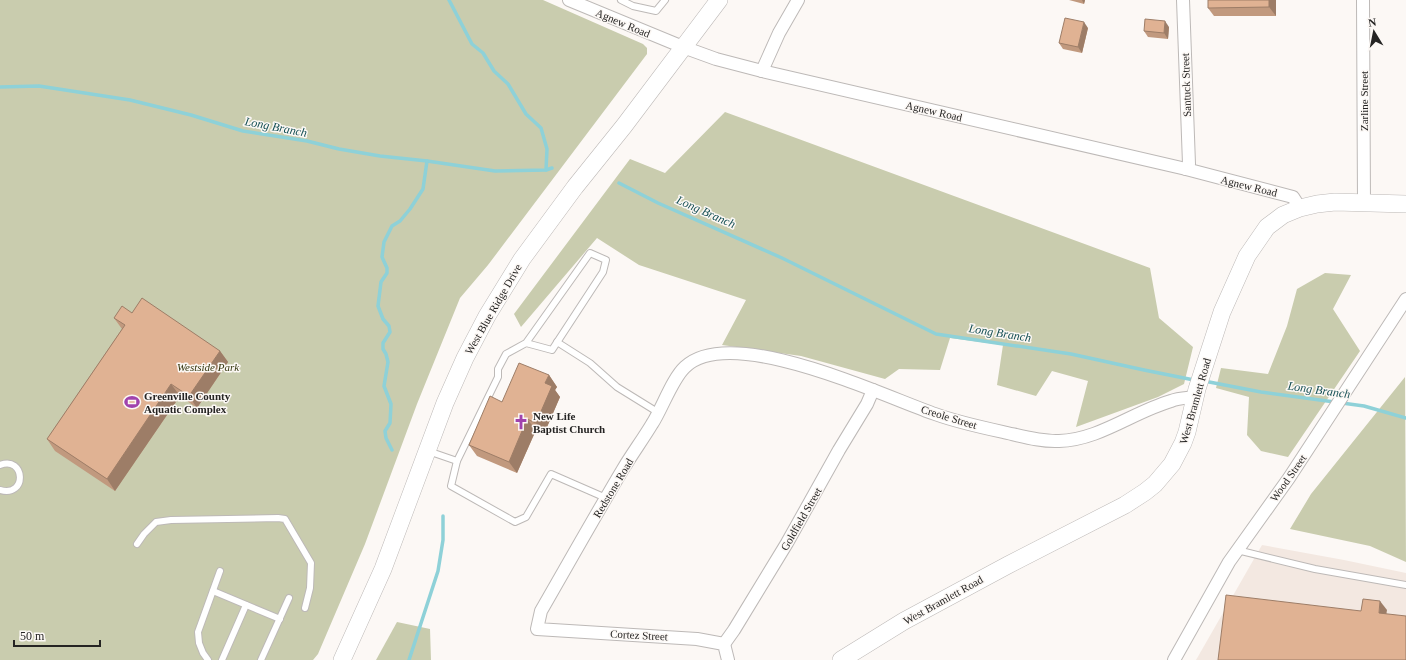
<svg xmlns="http://www.w3.org/2000/svg" width="1406" height="660" font-family="'Times New Roman',serif">
  <style>
    .built { fill: #f3e8e1 }
    .green { fill: #c9ccae }
    .lines { fill: none; stroke-linecap: round; stroke-linejoin: round }
    .stream { stroke: #8ed1d8; stroke-width: 3.5 }
    .lane-casing { stroke: #bdb9b7; stroke-width: 8 }
    .street-casing { stroke: #bdb9b7; stroke-width: 14 }
    .secondary-casing { stroke: #bdb9b7; stroke-width: 18 }
    .lane { stroke: #fff; stroke-width: 6 }
    .street { stroke: #fff; stroke-width: 12 }
    .secondary { stroke: #fff; stroke-width: 17 }
    .wall { fill: #c1997e }
    .shaded-wall { fill: #9d7d67 }
    .building { fill: #e0b293; stroke: #9d7d67 }
    .labels { text-anchor: middle; stroke-width: 3; stroke-linejoin: round; paint-order: stroke }
    .street-label { font-size: 11px; fill: #252423; stroke: #fcf8f5 }
    .park-label { font-size: 11px; font-style: italic; fill: #34370f; stroke: #fcf8f5 }
    .poi-label { font-size: 11px; font-weight: bold; fill: #252423; stroke: #fcf8f5; text-anchor: start }
    .water-label { font-size: 12px; font-style: italic; fill: #134e53; stroke: #fcf8f5 }
  </style>
  <rect width="100%" height="100%" fill="#fcf8f5"/>
  <polygon class="built" points="1262,545 1344,560 1406,573 1406,660 1196,660"/>
  <g class="green">
    <polygon points="0,0 543,0 643,44 647,48 647,54 488,265 460,298 417,404 365,544 318,654 313,660 0,660"/>
    <polygon points="725,112 1150,268 1159,318 1193,347 1184,384 1158,397 1076,427 1088,381 1052,371 1036,396 997,385 1003,345 950,338 940,370 899,369 885,379 801,356 722,345 746,300 639,265 597,238 521,327 514,314 630,159 665,173"/>
    <polygon points="1325,273 1351,275 1333,309 1360,351 1288,457 1261,451 1247,435 1249,397 1216,388 1221,368 1268,374 1287,326 1297,289"/>
    <polygon points="1405,377 1406,562 1370,546 1290,529 1311,494"/>
    <polygon points="397,622 430,629 431,660 376,660"/>
  </g>
  <g class="lines">
    <g class="stream">
      <polyline points="449,0 472,44 483,53 494,71 508,84 526,114 541,128 547,149 546,170"/>
      <polyline points="0,87 39,86 130,100 191,115 243,131 307,141 339,149 380,156 427,161 495,171 546,170 552,168"/>
      <polyline points="619,183 658,203 782,258 936,334 1071,354 1144,370 1194,380"/>
      <polyline points="1204,381 1261,392 1364,406 1406,418"/>
      <polyline points="392,450 386,438 385,431 390,423 391,404 384,386 388,362 386,354 383,349 383,343 390,332 389,326 383,319 378,306 381,282 387,273 387,268 382,257 384,242 392,226 400,221 410,209 423,189 427,161"/>
      <polyline points="409,660 438,571 443,540 443,516"/>
    </g>
    <g class="lane-casing">
      <g id="lane">
        <polyline points="621,0 633,6 656,11 665,0"/>
        <polyline points="557,342 590,363 617,387 659,413"/>
        <polyline points="526,343 552,350 603,272 606,260 590,253 526,343 506,354 498,369 498,377 457,461 451,486 515,522 526,517 551,474 606,498"/>
        <polyline points="428,451 457,461"/>
        <path d="M0 465C25 455 28 498 0 490"/>
        <polyline points="137,544 144,534 156,522 171,520 278,518 285,519 311,563 310,588 305,608"/>
        <polyline points="1237,550 1315,569 1406,585"/>
        <polyline points="213,591 280,619"/>
        <polyline points="208,660 203,653 199,643 198,632 220,571"/>
        <polyline points="222,660 246,605"/>
        <polyline points="261,660 289,598"/>
      </g>
    </g>
    <g class="street-casing">
      <g id="street">
        <polyline points="569,0 683,47 716,59 762,71 1186,169 1293,197 1300,208"/>
        <polyline points="1183,0 1189,164 1186,169"/>
        <polyline points="1363,0 1364,203"/>
        <polyline points="762,71 779,33 798,0"/>
        <polyline points="724,644 734,630 787,543 839,450 867,404 873,390"/>
        <path d="M728 660 724 644 697 639 537 629 541 611C568 564 595 516 623 469 632 454 643 439 652 424 662 409 672 379 685 367 731 323 883 396 935 414 957 422 980 427 1003 432 1021 436 1041 442 1059 441 1099 440 1133 412 1171 401 1178 398 1187 398 1195 397"/>
        <polyline points="1174,660 1229,562 1289,478 1406,299"/>
      </g>
    </g>
    <g class="secondary-casing">
      <g id="secondary">
        <polyline points="342,660 383,569 445,403 465,358 487,316 522,259 575,187 624,126 719,0"/>
        <polyline points="841,660 904,621 1008,565 1125,505 1145,492 1155,484 1172,464 1183,443 1187,432 1197,389 1222,312 1247,256 1267,227 1283,215 1300,208 1317,204 1335,202 1406,204"/>
      </g>
    </g>
    <use href="#lane" class="lane"/>
    <use href="#street" class="street"/>
    <use href="#secondary" class="secondary"/>
  </g>
  <g class="wall">
    <polygon points="1069,0 1085,0 1084,4"/>
    <polygon points="1276,0 1276,16 1214,16 1208,8"/>
    <polygon points="1169,27 1168,39 1148,37 1144,31"/>
    <polygon points="1088,28 1082,53 1063,49 1059,43"/>
    <polygon points="132,313 220,351 228,362 197,408 180,396 115,491 55,451 47,439 122,329 114,318"/>
    <polygon points="549,375 557,387 555,390 560,397 544,434 536,430 517,473 477,456 469,445"/>
  </g>
  <g class="shaded-wall">
    <polygon points="1082,0 1085,0 1084,4"/>
    <polygon points="1269,0 1276,0 1276,16 1269,7"/>
    <polygon points="1165,21 1169,27 1168,39 1164,33"/>
    <polygon points="1084,22 1088,28 1082,53 1078,47"/>
    <polygon points="220,351 228,362 197,408 189,396"/>
    <polygon points="549,375 557,387 555,390 560,397 544,434 536,423 545,383"/>
    <polygon points="171,384 180,396 115,491 107,479"/>
    <polygon points="527,419 536,430 517,473 509,462"/>
    <polygon points="1380,601 1387,610 1385,622 1379,613"/>
  </g>
  <g class="building">
    <polygon points="1208,0 1269,0 1269,7 1208,8"/>
    <polygon points="1065,18 1084,22 1078,47 1059,43"/>
    <polygon points="1145,19 1165,21 1164,33 1144,31"/>
    <polygon points="142,298 220,351 189,396 171,384 107,479 47,439 125,325 114,318 122,306 132,313"/>
    <polygon points="519,363 549,375 545,383 552,386 536,423 527,419 509,462 469,445 490,396 502,402"/>
    <polygon points="1226,595 1361,611 1363,599 1380,601 1379,613 1406,616 1406,660 1218,660"/>
  </g>
  <defs>
    <g id="stadium-bare" transform="scale(1.2)"><path d="M0-5a6.5 5 0 1 0 0 10a6.5 5 0 1 0 0-10ZM-3.5-1.8h7v3.6h-7Z" fill="#a043ad" stroke="#fcf8f5" stroke-width="2.5" paint-order="stroke"/></g>
    <g id="church-bare" transform="scale(1.2)"><path d="M-1.2-6h2.4v3.5h3.3v2.4h-3.3V6h-2.4V-.1h-3.3v-2.4h3.3Z" fill="#a043ad" stroke="#fcf8f5" stroke-width="2.5" paint-order="stroke"/></g>
  </defs>
  <g fill-rule="evenodd">
    <use href="#stadium-bare" x="132" y="402"/>
    <use href="#church-bare" x="521" y="422"/>
  </g>
  <g class="labels">
    <g class="street-label">
      <text transform="translate(623 23) rotate(23)" y="4">Agnew Road</text>
      <text transform="translate(1186 85) rotate(-92)" y="4">Santuck Street</text>
      <text transform="translate(1364 101) rotate(-90)" y="4">Zarline Street</text>
      <text transform="translate(934 111) rotate(13)" y="4">Agnew Road</text>
      <text transform="translate(1249 186) rotate(14)" y="4">Agnew Road</text>
      <text transform="translate(493 309) rotate(-60)" y="4">West Blue Ridge Drive</text>
      <text transform="translate(1195 401) rotate(-74)" y="4">West Bramlett Road</text>
      <text transform="translate(949 417) rotate(17)" y="4">Creole Street</text>
      <text transform="translate(1288 478) rotate(-55)" y="4">Wood Street</text>
      <text transform="translate(613 488) rotate(-59)" y="4">Redstone Road</text>
      <text transform="translate(801 519) rotate(-60)" y="4">Goldfield Street</text>
      <text transform="translate(943 600) rotate(-29)" y="4">West Bramlett Road</text>
      <text transform="translate(639 635) rotate(3)" y="4">Cortez Street</text>
    </g>
    <g class="park-label">
      <text x="208" y="371">Westside Park</text>
    </g>
    <g class="poi-label">
      <text x="144" y="400">Greenville County<tspan x="144" dy="13">Aquatic Complex</tspan></text>
      <text x="533" y="420">New Life<tspan x="533" dy="13">Baptist Church</tspan></text>
    </g>
    <g class="water-label">
      <text transform="translate(276 127) rotate(11)" y="4">Long Branch</text>
      <text transform="translate(706 212) rotate(24)" y="4">Long Branch</text>
      <text transform="translate(1000 333) rotate(9)" y="4">Long Branch</text>
      <text transform="translate(1319 390) rotate(8)" y="4">Long Branch</text>
    </g>
  </g>
  <g transform="translate(1374 32) rotate(350)" stroke="#fcf8f5" stroke-width="3" paint-order="stroke">
  <path d="M0-3L7 15L0 10L-7 15Z" fill="#252423"/>
  <text y="-6" font-size="11" font-weight="bold" text-anchor="middle" fill="#252423">N</text>
  </g>
  <path d="M14 640v6h86v-6" fill="none" stroke="#252423" stroke-width="2"/>
  <text x="20" y="640" font-size="12" fill="#252423" stroke="#fcf8f5" stroke-width="3" paint-order="stroke">50 m</text>
</svg>
